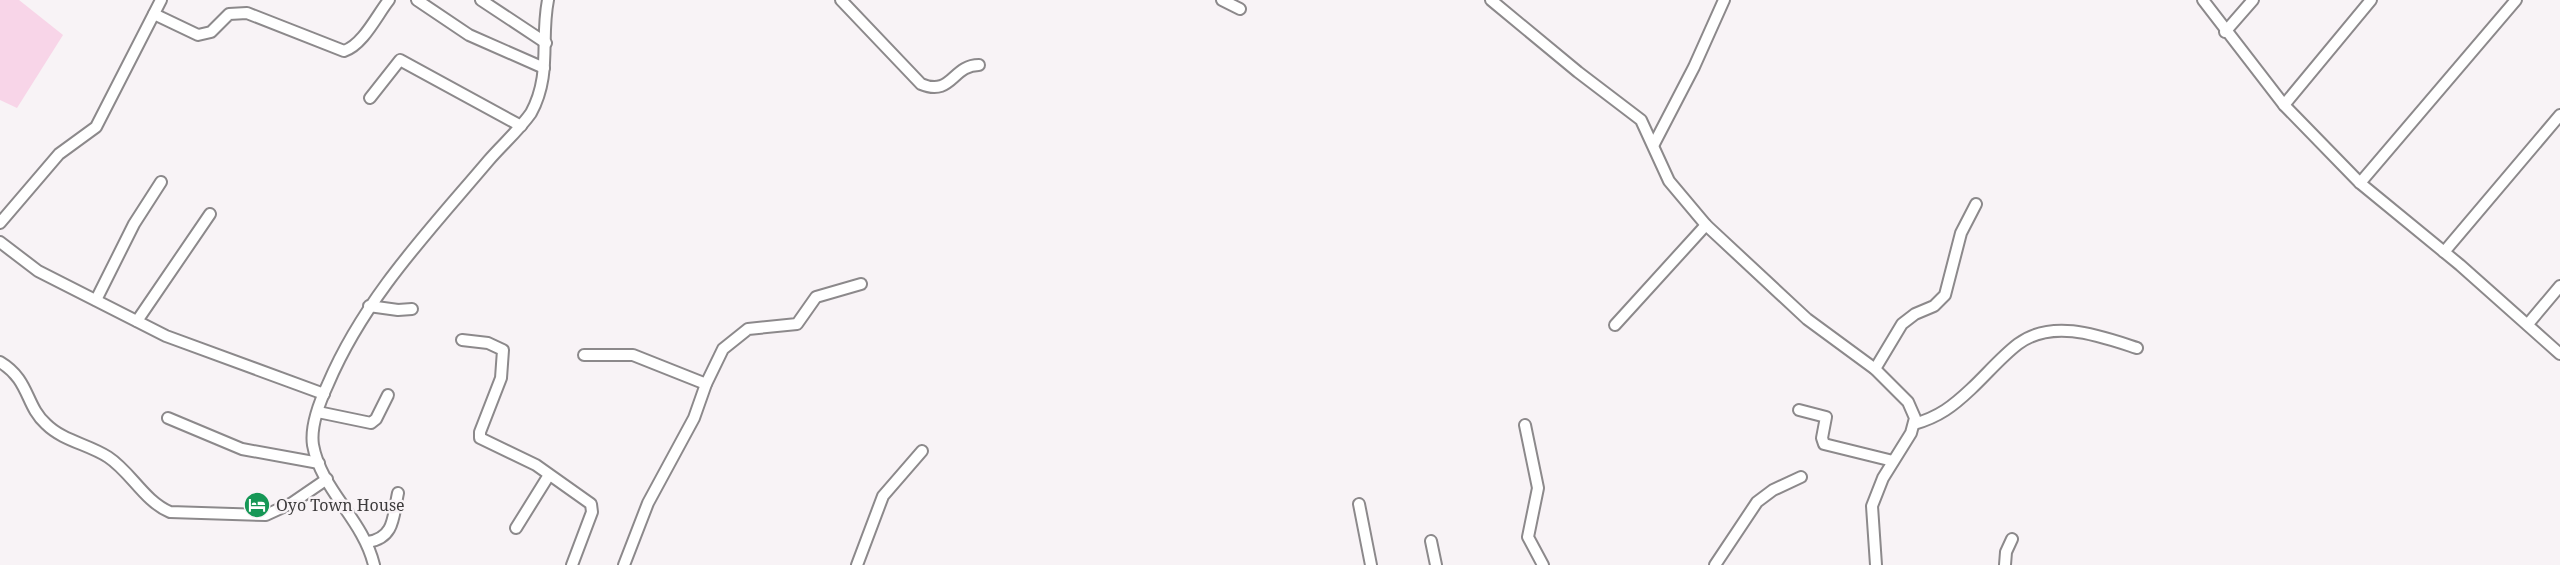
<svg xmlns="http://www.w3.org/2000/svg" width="2560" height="565" font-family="'Noto Serif',serif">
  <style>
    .green { fill: #f8d5e8 }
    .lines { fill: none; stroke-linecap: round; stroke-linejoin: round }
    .minor-casing { stroke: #8c898b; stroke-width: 14 }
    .minor { stroke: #fff; stroke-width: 10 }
    .labels { text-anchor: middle; stroke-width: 5; stroke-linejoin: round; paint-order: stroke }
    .poi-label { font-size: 16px; fill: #3d3b3c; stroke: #f8f3f6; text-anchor: start }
  </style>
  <rect width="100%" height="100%" fill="#f8f3f6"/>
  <polygon class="green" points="0,0 19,0 63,35 17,108 0,100"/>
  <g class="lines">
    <g class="minor-casing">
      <g id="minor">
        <polyline points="417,0 469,35 544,68"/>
        <polyline points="481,0 546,43"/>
        <path d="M841 0 921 84C952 97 952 65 979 65"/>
        <polyline points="1222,0 1240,9"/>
        <polyline points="1491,0 1578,72 1641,120 1669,181 1706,225 1807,319 1875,369 1908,402 1915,418 1911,433 1883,478 1872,506 1876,565"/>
        <polyline points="2203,0 2284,105 2360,183 2460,265 2560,354"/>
        <path d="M154 14 198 35 211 32 229 14 247 13 344 51C363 45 377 15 389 0"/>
        <polyline points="2225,32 2253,0"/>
        <polyline points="370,98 400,60 521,126"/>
        <polyline points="2284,105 2371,0"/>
        <polyline points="1654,144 1694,67 1724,0"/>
        <polyline points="2360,183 2516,0"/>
        <polyline points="0,223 59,154 96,127 161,0"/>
        <polyline points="0,242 38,271 166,336 324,394"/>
        <polyline points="2444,252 2560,115"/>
        <polyline points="96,300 134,224 161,182"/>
        <polyline points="369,306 398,310 412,309"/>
        <polyline points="137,321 210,214"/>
        <polyline points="2528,324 2560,286"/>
        <polyline points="1615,325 1706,225"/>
        <polyline points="462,340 488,343 503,350 501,378 480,432 480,438 536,465 591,504 592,512 572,565"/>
        <polyline points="584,355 633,355 706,384"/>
        <path d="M0 362C30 380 25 405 46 424 63 441 88 444 108 457 131 472 144 501 170 512L266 515 292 503 327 479"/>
        <polyline points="1875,369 1902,324 1915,314 1934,306 1945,295 1961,233 1976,204"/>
        <polyline points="1799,410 1826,417 1822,438 1824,444 1893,461"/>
        <polyline points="318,412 371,423 376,419 388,395"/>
        <polyline points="168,418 242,449 319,463"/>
        <path d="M1914 424C1939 417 1953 406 1971 389 1987 374 2001 357 2018 344 2053 318 2100 336 2137 348"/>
        <polyline points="1525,425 1538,488 1528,537 1543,565"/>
        <polyline points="1359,504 1371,565"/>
        <polyline points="516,528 549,475"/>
        <polyline points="1431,541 1436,565"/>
        <path d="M368 542C395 538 393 516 398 493"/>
        <path d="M374 565C363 519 321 490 313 445 310 425 320 401 328 384 365 297 429 231 489 160 503 144 519 130 531 113 552 74 540 40 548 0"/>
        <polyline points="624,565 648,503 694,418 706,384 723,349 748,329 797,324 816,297 861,284"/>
        <polyline points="857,565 883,496 922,451"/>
        <polyline points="1715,565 1757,502 1773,490 1801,477"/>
        <polyline points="2005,565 2006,552 2012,539"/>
      </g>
    </g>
    <use href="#minor" class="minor"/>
  </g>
  <defs>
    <g id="hotel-disc" transform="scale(1.35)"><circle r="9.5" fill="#169756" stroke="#f8f3f6"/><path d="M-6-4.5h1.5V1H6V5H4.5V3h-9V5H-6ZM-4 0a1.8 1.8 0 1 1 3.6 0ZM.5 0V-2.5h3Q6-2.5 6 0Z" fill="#fff"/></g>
  </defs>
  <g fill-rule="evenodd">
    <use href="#hotel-disc" x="257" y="505"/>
  </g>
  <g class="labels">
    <g class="poi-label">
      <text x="276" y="511">Oyo Town House</text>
    </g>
  </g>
</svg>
